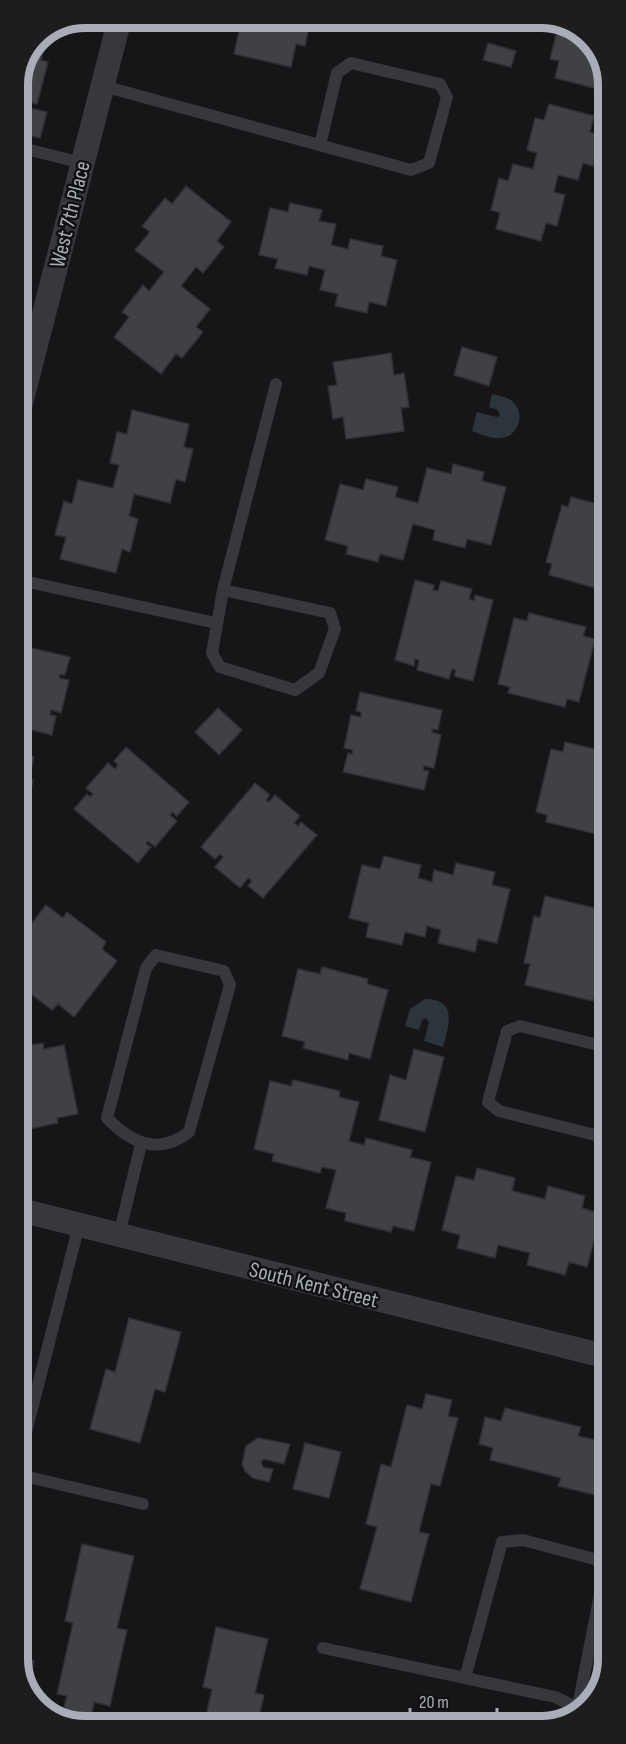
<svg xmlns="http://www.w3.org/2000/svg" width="626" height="1744" font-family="'Sofia Sans Condensed',sans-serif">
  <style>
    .water { fill: #2c353c }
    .building { fill: #404145; stroke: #303034; stroke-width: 1.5 }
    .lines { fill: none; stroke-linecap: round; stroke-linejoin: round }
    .service { stroke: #37383d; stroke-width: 12 }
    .minor { stroke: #37383d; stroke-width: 24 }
    .labels { text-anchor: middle; stroke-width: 5; stroke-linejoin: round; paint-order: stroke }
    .street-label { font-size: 22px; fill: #a8adb8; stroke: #111113 }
    .rim { fill: none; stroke: #a8adb8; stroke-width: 8 }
  </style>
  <rect width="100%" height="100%" fill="#161618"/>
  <g class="water">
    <path d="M492 394C500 396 509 397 514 403 526 415 517 438 500 438 491 439 480 434 472 431L477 412 497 417 500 415 498 410 489 407Z"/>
    <path d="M425 999C458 999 449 1025 443 1047L424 1041 429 1022 426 1018 422 1020 419 1030 405 1026 410 1009Z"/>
  </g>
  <g class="building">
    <polygon points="233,18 311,18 305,46 296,44 291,67 234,54 239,31 230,29"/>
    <polygon points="558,27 582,32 606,68 602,90 555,78 559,61 550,59"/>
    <polygon points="48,34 41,60 48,62 37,104 18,99 18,81 38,38"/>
    <polygon points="488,43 516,51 511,67 483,60"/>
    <polygon points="549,104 594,116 590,132 601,135 593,166 583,163 578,180 558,175 554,192 565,195 557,226 546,223 541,241 496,229 500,213 491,210 499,178 508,181 513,164 533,169 537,153 527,150 535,118 544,120"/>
    <polygon points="18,105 47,112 40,138 18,133"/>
    <polygon points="18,175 30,178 23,203 18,202"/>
    <polygon points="186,186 231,222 217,241 224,247 203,273 196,267 181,286 210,309 196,327 203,332 182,358 176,354 161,374 114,337 129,317 122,312 143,285 149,291 164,272 135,250 150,232 142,226 165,198 172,204"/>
    <polygon points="290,203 322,210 319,221 336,224 331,245 348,249 350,239 383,246 381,256 397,260 386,306 369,302 367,313 335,306 338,294 320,290 325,270 309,266 307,275 275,268 278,259 259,255 270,208 288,212"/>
    <polygon points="462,347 497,357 489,386 454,375"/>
    <polygon points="391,353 394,375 404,373 409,407 401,408 404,431 346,439 343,417 333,419 328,386 337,385 333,362"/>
    <polygon points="132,410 189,424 184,447 193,449 185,482 176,479 170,503 134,494 129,516 138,519 130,552 122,549 116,573 60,559 66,537 55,535 64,501 72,504 78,480 113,488 119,465 110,463 117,432 127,434"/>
    <polygon points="453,464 484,472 482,481 506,487 491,545 467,539 465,548 433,540 435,530 413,524 403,560 380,554 378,562 346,554 348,546 325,540 340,484 363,490 366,479 398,487 395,497 418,503 427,468 451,474"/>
    <polygon points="571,497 606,506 606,591 549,575 552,564 546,562 562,505 568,507"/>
    <polygon points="415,580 434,585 433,590 438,591 441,581 472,589 469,599 474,601 475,595 493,600 473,681 454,676 456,670 452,669 449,679 417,670 419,660 415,659 414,666 395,660"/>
    <polygon points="529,613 586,627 583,636 595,639 579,702 567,699 565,707 508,693 510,687 498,684 514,618 527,621"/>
    <polygon points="19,645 70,657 65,675 60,674 59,678 69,680 61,713 51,710 50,715 56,716 52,735 19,727"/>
    <polygon points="360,692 442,710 438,730 432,729 432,732 441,735 434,768 424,766 423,770 429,771 424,790 343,772 348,753 352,754 353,750 344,748 351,715 361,717 361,712 356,711"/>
    <polygon points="218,708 242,730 219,755 195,732"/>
    <polygon points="565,742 607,752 607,830 604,836 546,822 547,815 536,812 551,749 563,752"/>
    <polygon points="126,747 189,802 177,816 172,812 170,815 177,821 155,847 148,841 146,844 151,847 138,863 74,809 87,794 90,797 93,794 86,788 108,763 115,769 118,765 114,761"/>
    <polygon points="19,753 34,757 30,775 24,774 23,778 33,780 26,814 19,812"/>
    <polygon points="255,783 270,795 266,800 269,802 275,795 300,816 294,823 298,826 301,822 317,835 263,898 248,886 252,881 248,878 240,888 215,867 223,857 220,854 215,859 201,847"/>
    <polygon points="384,856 421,865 418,878 432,882 434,870 453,875 456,863 495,872 492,885 510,889 497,943 478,939 475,952 438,943 441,930 427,926 425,937 405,932 402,945 366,937 369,923 349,918 362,865 380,869"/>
    <polygon points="545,896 607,911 607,970 604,982 598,980 593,1001 525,985 530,964 524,963 534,916 540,918"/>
    <polygon points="46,905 63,918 67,912 106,942 102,949 117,961 74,1017 58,1004 52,1010 19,985 19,934 22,936"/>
    <polygon points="322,967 368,979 367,984 388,990 370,1059 349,1053 348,1060 303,1048 305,1042 282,1036 298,969 320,974"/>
    <polygon points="43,1043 44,1049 64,1045 78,1114 57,1118 58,1123 20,1131 19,1047"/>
    <polygon points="414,1049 444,1057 425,1132 379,1120 390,1075 406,1080"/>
    <polygon points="293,1080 340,1091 339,1097 359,1102 349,1141 364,1145 366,1138 412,1150 410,1157 431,1162 414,1231 393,1226 391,1232 345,1221 346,1213 326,1208 336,1170 322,1167 320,1173 272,1161 274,1154 254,1149 270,1081 291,1086"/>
    <polygon points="477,1168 515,1178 512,1191 545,1199 548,1186 585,1196 582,1208 601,1214 587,1267 569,1262 565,1275 527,1265 530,1253 498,1245 495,1258 457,1248 460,1235 442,1230 456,1176 474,1180"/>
    <polygon points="129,1318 181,1332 165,1392 155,1389 140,1443 90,1429 106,1369 115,1372"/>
    <polygon points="426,1394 452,1400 448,1416 458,1418 440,1486 431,1484 419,1532 429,1534 411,1602 360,1589 377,1527 366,1524 381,1464 391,1467 407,1405 422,1409"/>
    <polygon points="505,1408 581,1427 578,1436 608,1443 608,1498 558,1486 561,1478 490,1460 493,1448 479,1444 485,1417 501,1421"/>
    <polygon points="258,1438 290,1444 284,1464 264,1459 261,1462 263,1467 273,1469 269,1482 253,1478 245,1471 242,1464 246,1446"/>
    <polygon points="305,1443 341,1452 329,1498 293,1489"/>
    <polygon points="82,1544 134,1556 117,1628 127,1630 110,1706 94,1702 91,1718 63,1712 67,1696 57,1694 73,1623 65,1621"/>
    <polygon points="216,1627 268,1639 255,1693 264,1695 257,1725 204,1725 212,1689 203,1687"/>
    <polygon points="20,1658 34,1661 28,1687 20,1676"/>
  </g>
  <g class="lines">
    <g class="service">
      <polyline points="103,86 411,170 429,163 447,97 440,84 351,63 337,73 320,145"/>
      <polyline points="18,147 82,163"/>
      <polyline points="19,580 216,623"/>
      <polyline points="223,590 330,613 335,629 319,673 295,690 220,667 212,653 223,590 276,384"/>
      <path d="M156 955 224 971 230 985 189 1132C158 1156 131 1143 107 1118L146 968Z"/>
      <polyline points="607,1047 520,1026 507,1031 488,1102 499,1111 607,1138"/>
      <polyline points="119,1235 141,1144"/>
      <polyline points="20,1456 79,1225"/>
      <polyline points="20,1475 143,1504"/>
      <polyline points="323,1648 555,1697 580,1709"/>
      <polyline points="465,1678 502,1542 523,1540 598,1560 604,1574 578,1706"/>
    </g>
    <g class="minor">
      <polyline points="19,411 120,18"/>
      <polyline points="20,1210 608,1357"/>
    </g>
  </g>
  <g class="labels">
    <g class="street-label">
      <text transform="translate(69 214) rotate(-76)" y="8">West 7th Place</text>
      <text transform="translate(314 1284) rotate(14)" y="8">South Kent Street</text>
    </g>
  </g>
  <path d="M0 0H626V1744H0ZM85 28H541A57 57 0 0 1 598 85V1659A57 57 0 0 1 541 1716H85A57 57 0 0 1 28 1659V85A57 57 0 0 1 85 28Z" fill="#1d1d20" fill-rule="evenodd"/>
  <path class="rim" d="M85 28H541A57 57 0 0 1 598 85V1659A57 57 0 0 1 541 1716H85A57 57 0 0 1 28 1659V85A57 57 0 0 1 85 28Z"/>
  <path d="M410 1708v9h87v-9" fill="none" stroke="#a8adb8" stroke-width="3"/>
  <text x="419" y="1708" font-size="18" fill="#a8adb8" stroke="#111113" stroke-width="4.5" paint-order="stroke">20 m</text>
</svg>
